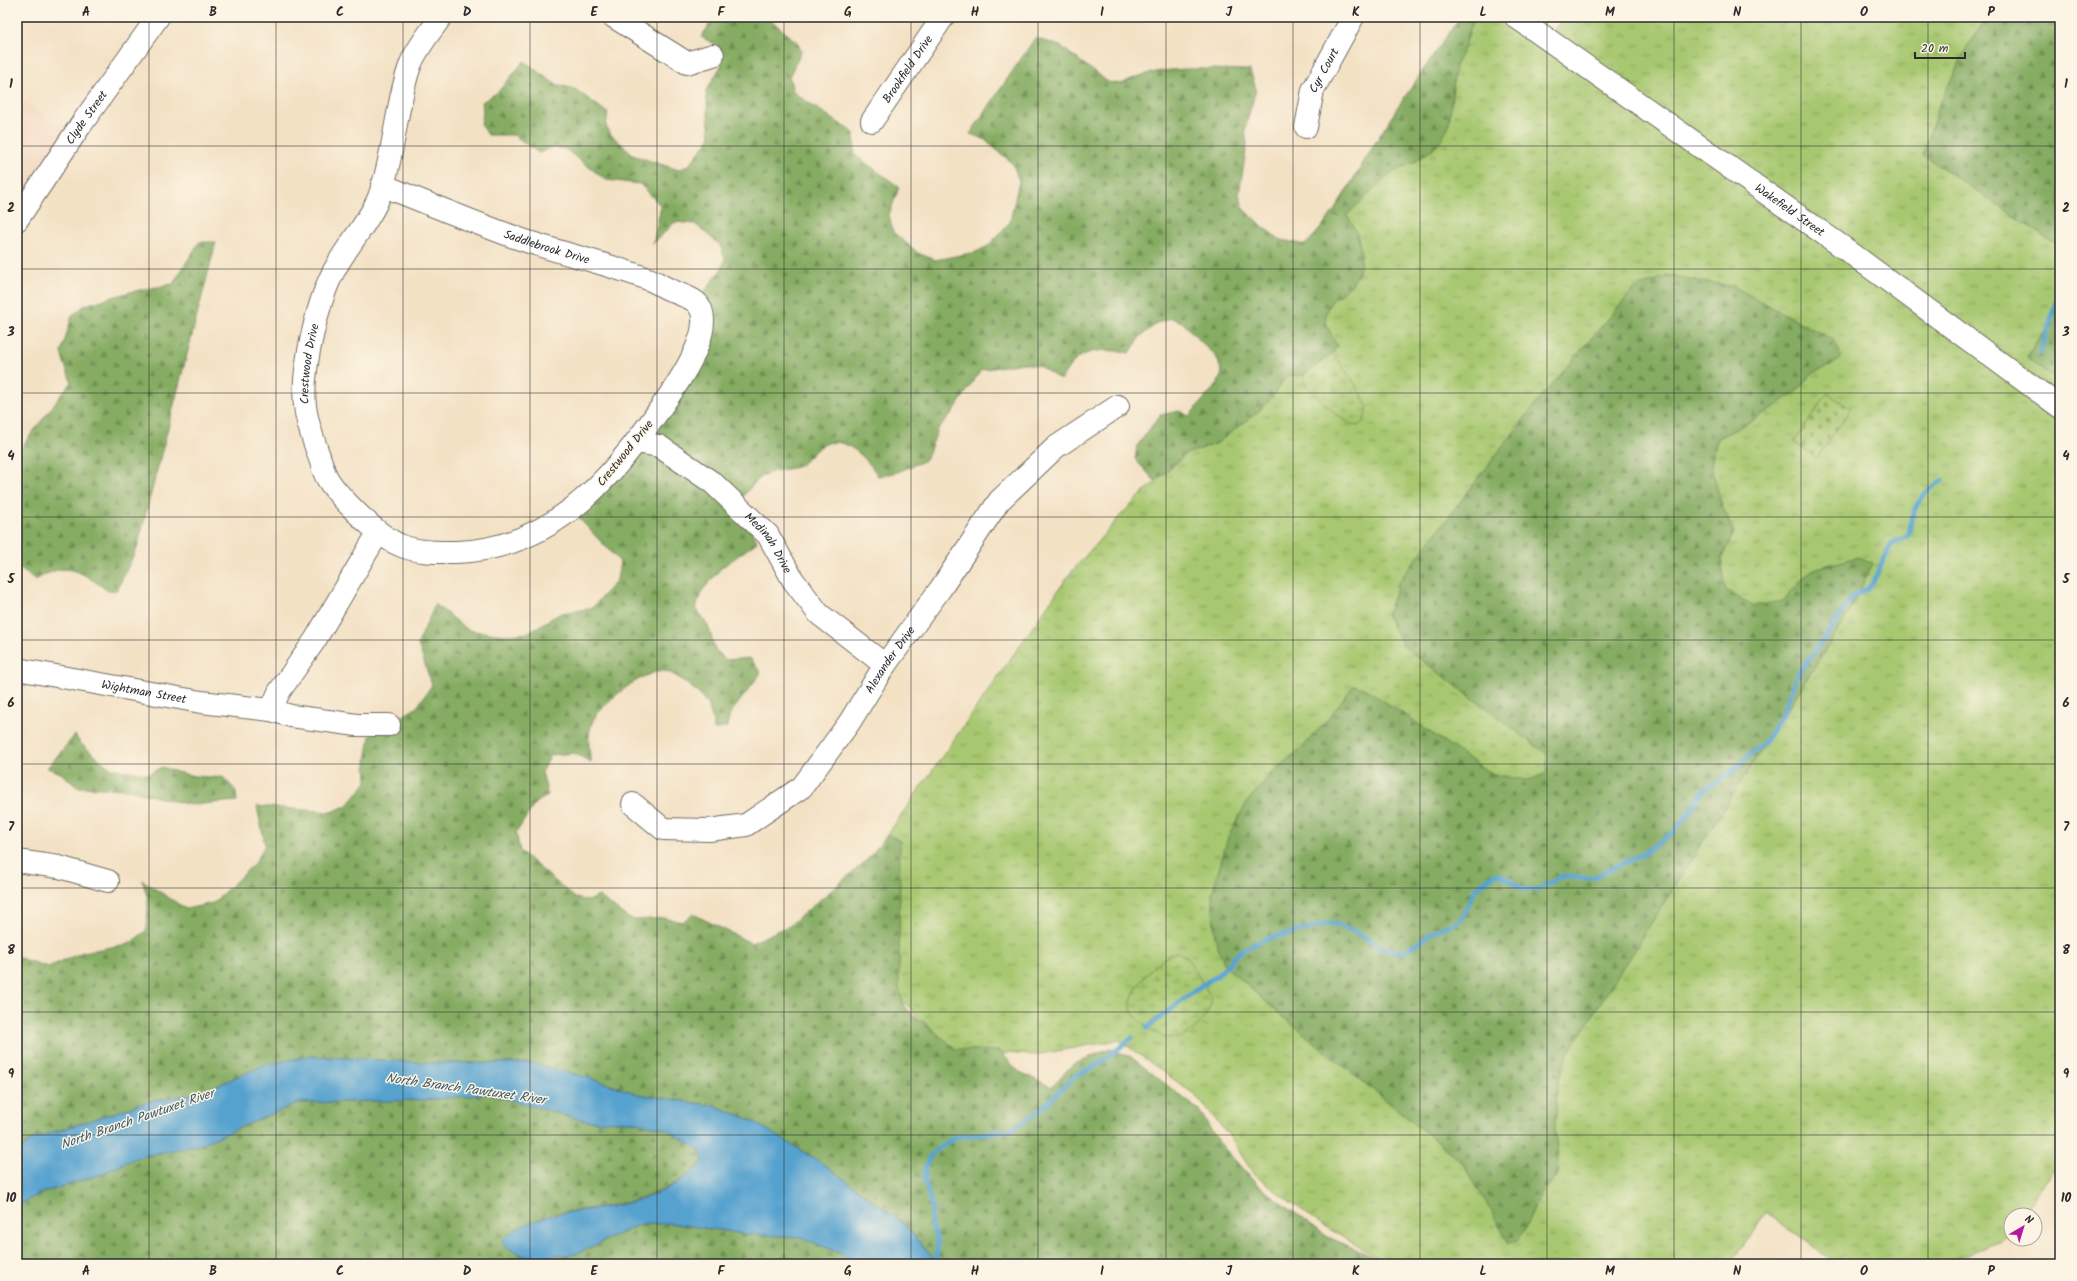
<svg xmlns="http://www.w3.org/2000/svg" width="2077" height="1281" font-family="Kalam,sans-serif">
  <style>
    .built { fill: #f2d4be }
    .grass { fill: url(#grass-tufts); stroke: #697a4e }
    .forest { fill: url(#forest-firs); stroke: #586c46 }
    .wetland { fill: url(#wetland-marsh); stroke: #697a4e }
    .cemetery { fill: url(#cemetery-stones); stroke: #697a4e }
    .water { fill: #57a2cf; stroke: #41667d }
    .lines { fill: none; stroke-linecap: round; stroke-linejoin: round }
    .stream { stroke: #57a2cf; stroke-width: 5 }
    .minor-casing { stroke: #716b61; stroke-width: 24 }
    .minor { stroke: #fff; stroke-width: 22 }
    .grid { fill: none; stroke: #2b2b2b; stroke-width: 1; stroke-opacity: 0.55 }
    .labels { text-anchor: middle; stroke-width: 3; stroke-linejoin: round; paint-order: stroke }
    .street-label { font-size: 12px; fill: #2b2b2b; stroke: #fcf5e5 }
    .water-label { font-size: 13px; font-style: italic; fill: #3d5b6d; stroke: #fcf5e5 }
    .neatline { fill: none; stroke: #2b2b2b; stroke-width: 1.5 }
    .grid-label { font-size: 13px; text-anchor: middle; font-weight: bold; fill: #2b2b2b }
  </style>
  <defs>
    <pattern id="grass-tufts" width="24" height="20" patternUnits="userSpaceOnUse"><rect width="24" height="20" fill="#a7c870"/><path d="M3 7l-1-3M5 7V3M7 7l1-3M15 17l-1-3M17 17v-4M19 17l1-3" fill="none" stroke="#88a35c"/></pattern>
    <pattern id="forest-firs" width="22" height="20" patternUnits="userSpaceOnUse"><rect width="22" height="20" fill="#85ac62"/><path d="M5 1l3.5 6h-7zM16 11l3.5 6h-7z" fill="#6d8c51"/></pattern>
    <pattern id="wetland-marsh" width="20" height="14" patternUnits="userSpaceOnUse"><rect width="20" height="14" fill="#a7c870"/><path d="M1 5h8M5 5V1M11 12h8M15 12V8" fill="none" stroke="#88a35c"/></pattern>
    <pattern id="cemetery-stones" width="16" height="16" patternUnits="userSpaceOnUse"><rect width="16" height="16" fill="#a7c870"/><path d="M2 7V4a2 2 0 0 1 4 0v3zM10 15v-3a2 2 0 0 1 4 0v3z" fill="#88a35c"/></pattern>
  </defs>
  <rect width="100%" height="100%" fill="#fcf5e5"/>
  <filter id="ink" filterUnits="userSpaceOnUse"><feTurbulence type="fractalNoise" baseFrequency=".025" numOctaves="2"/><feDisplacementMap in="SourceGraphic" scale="8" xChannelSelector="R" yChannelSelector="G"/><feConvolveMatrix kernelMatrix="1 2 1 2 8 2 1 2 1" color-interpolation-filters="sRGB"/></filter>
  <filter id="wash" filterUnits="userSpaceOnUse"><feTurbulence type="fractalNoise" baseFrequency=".012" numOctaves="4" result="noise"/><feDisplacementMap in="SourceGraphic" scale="16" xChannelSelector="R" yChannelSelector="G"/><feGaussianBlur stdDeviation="0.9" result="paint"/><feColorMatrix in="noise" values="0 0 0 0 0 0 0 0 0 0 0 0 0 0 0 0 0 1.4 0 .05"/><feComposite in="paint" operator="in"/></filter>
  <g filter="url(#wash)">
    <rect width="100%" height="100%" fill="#f3e1c4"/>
    <polygon class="built" points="17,96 56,125 72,133 17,221"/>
    <polygon class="grass" points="1460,17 1500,17 1542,47 1563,17 2060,17 2060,1161 2022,1215 2011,1215 2011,1230 2003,1241 1939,1264 1838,1264 1766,1213 1731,1264 1389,1264 1325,1227 1254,1175 1228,1134 1194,1094 1119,1040 1035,1055 954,1050 893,992 888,834 1069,575 1120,516 1142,494 1216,427 1338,204 1381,134"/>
    <g class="forest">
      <path d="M715 17H767L798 43 801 52 789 77 794 93 854 133 855 155 899 187 889 215 893 232 918 253 935 260 976 252 988 246 1010 222 1019 181 1013 164 984 139 970 134 1035 38 1060 46 1108 82 1121 84C1159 63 1209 70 1250 70L1256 89 1245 129 1247 144 1239 194 1244 210 1278 239 1305 245C1337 215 1357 172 1380 135 1405 95 1433 56 1460 17H1474L1464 49 1455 66 1449 125 1439 144 1418 160 1391 173 1347 215C1361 236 1369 267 1349 287 1340 296 1328 299 1326 314 1324 324 1333 338 1337 346L1333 353 1304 375 1290 376 1283 380 1276 393 1259 411 1216 444 1185 454 1155 481 1135 459 1137 446 1160 415 1179 411 1189 416 1218 383 1222 373 1217 358 1182 322 1171 318 1157 323 1140 337 1130 353C1113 350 1090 347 1076 360 1070 364 1065 373 1061 380L1039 366 1023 363 981 370 953 412 938 429 926 460 898 472 878 476C867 458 842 431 820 447 812 452 805 464 797 467 790 469 782 469 775 471 757 475 746 493 735 507L754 534 757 542 721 568 702 591 696 608 709 628 715 649 726 660 750 658 761 673 730 714 727 727 714 730C713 720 711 710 705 701 700 693 674 672 664 671 645 669 597 706 592 723 587 736 589 749 591 762L574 753 551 755 542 772 548 796 536 802 516 833 520 851 575 898 589 901 599 896 628 918 635 920 664 918 682 922 693 914 751 943 790 925 866 861 888 834 900 841 899 987 904 1007 956 1049 1000 1051 1018 1071 1051 1087 1072 1065 1110 1048 1131 1057 1199 1110 1218 1141 1257 1185 1328 1237 1390 1264H938L903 1223 828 1167 751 1120 715 1106 638 1094 586 1077 530 1063H431L310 1056 264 1066 200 1093 150 1101 33 1139 17 1151V957L48 967 83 952 129 944 147 930 148 899 142 880 186 909 213 903 255 863 265 845 257 806 331 812 346 806 367 782 366 761 370 736 417 707 432 685 418 644 435 604 468 630 505 635 527 633 561 613 588 609 594 606 617 580 620 562 573 512 693 360 698 301 722 268 725 259 720 245 695 224 675 222 653 244 661 206 640 184 606 180 565 149 551 147 539 153 514 135H488L481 124 483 111 482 102 498 92 524 61 555 84 575 89 608 113 606 126 610 134 635 156 679 170 689 165 710 138 706 91 721 66 722 53 715 44 701 37Z"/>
      <polygon points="1987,17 2060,17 2060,247 1923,155 1939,105 1966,49"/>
      <path d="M199 242H216L137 548 117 590 108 591C81 572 68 559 36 580L17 567V453L71 382 61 353 72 316 85 305 130 292 173 284Z"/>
      <polygon points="1667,275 1735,287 1808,327 1833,339 1839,350 1840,359 1832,365 1811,374 1797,391 1766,413 1717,439 1711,465 1721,503 1734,533 1721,559 1726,590 1754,606 1783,601 1804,577 1817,568 1858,557 1873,563 1850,611 1569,1052 1558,1083 1555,1130 1558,1157 1557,1175 1539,1197 1519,1241 1509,1243 1463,1163 1281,1015 1225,966 1215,938 1212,894 1228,837 1247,802 1273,771 1300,750 1327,720 1354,685 1368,690 1493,775 1529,780 1547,773 1547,754 1403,646 1387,615 1399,581 1541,397 1633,290"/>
      <polygon points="2060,307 2060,379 2058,380 2043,371 2027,357"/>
      <path d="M75 735 80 743 110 768 148 774 162 767C182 775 201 778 223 777L236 791 237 801 191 805 123 789 77 787 61 773 47 768Z"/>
      <path d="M489 1094 586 1121 636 1122 666 1129 700 1150 703 1162C658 1205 608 1206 550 1214L576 1254 638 1225 670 1223 745 1234 800 1237 842 1254 854 1264H17V1206L39 1194 99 1175 136 1158 201 1144 298 1103 425 1100Z"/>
    </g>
    <g class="wetland">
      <path d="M1333 353 1359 390 1368 408 1363 422 1358 426C1342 424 1317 395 1304 384V375Z"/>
      <path d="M1177 952 1186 956C1189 960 1210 995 1211 998 1212 1007 1205 1017 1200 1023 1181 1045 1162 1041 1142 1023 1138 1019 1132 1014 1131 1009 1127 994 1152 967 1163 959 1167 956 1172 954 1177 952Z"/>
    </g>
    <polygon class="cemetery" points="1828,393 1851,409 1817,458 1794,442"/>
    <path class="water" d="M310 1056 431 1063H530L586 1077 638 1094 715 1106 751 1120 828 1167 903 1223 938 1264H854L842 1254 800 1237 745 1234 670 1223 638 1225 576 1254 527 1257 505 1247 502 1240C538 1208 580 1214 623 1204 653 1198 682 1184 703 1162L700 1150 666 1129 636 1122 586 1121 489 1094 425 1100 298 1103 201 1144 136 1158 99 1175 39 1194 17 1206V1151L33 1139 150 1101 200 1093 264 1065Z"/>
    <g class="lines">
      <g class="stream">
        <polyline points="2040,353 2060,292"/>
        <path d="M1147 1028 1202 985 1217 976 1240 951 1266 939 1332 923 1358 933 1382 948 1400 952 1412 947 1433 932 1461 920 1475 890 1494 874 1502 875 1521 888 1537 890 1562 876 1581 878 1594 877 1643 854 1671 834 1684 820 1704 790 1736 769 1746 758 1764 743 1783 713 1797 675 1827 635 1853 596 1867 589 1872 584 1892 543C1896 541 1905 539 1908 535 1911 529 1910 522 1912 516 1917 501 1929 486 1943 481"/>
        <polyline points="933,1264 936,1258 938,1243 931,1223 932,1208 925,1181 925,1168 930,1156 941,1146 957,1137 1011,1130 1039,1111 1076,1075 1096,1066 1132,1038"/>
      </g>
    </g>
  </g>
  <g filter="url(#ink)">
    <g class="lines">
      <g class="minor-casing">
        <g id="minor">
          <polyline points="614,17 687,63 713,55"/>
          <path id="s1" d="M1516 17 1844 248 2060 407"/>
          <path id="s2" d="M872 121 943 17"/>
          <path id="s3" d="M1306 127 1313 90 1353 17"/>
          <path id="s4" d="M382 185C427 203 472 222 517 238 560 253 605 263 648 279 657 282 664 288 673 291 680 295 691 297 697 303 716 324 685 372 673 390 620 468 560 549 456 552 407 553 394 548 358 514 347 503 335 492 327 478 324 473 322 465 320 459 314 441 307 425 305 406 301 371 318 298 336 267 349 243 369 222 379 197 395 154 395 106 411 63 418 47 430 32 441 17"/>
          <path id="s5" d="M17 220 80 126 158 17"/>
          <path id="s6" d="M636 442 659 446 713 483 768 535 793 580 819 614 885 665"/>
          <path id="s7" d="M17 669 201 702 271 710 291 716 357 725H389"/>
          <polyline points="271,710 279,692 315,640 378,533"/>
          <path id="s8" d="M633 804 663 829 709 830 746 825 802 787 849 723 885 665 941 588 999 501 1056 447 1118 406"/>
          <polyline points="17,861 59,867 108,881"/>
        </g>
      </g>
      <use href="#minor" class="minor"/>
    </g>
  </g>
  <path class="grid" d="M149 17V1264M276 17V1264M403 17V1264M530 17V1264M657 17V1264M784 17V1264M911 17V1264M1038 17V1264M1166 17V1264M1293 17V1264M1420 17V1264M1547 17V1264M1674 17V1264M1801 17V1264M1928 17V1264M17 146H2060M17 269H2060M17 393H2060M17 517H2060M17 640H2060M17 764H2060M17 888H2060M17 1012H2060M17 1135H2060"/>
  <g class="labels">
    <g class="street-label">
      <text dy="4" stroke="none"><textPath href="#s2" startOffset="63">Brookfield Drive</textPath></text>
      <text dy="4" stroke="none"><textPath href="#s3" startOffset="60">Cyr Court</textPath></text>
      <text dy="4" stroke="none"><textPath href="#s5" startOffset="124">Clyde Street</textPath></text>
      <text dy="4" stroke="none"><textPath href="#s1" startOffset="335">Wakefield Street</textPath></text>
      <text dy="4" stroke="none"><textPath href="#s4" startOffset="176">Saddlebrook Drive</textPath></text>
      <text dy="4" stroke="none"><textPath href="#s4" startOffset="990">Crestwood Drive</textPath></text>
      <text transform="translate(625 453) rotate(-51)" y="4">Crestwood Drive</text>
      <text dy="4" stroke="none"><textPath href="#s6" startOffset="171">Medinah Drive</textPath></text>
      <text dy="4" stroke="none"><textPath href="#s8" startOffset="345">Alexander Drive</textPath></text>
      <text dy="4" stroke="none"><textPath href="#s7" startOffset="129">Wightman Street</textPath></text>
    </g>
    <g class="water-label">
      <text transform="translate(466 1088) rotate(8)" y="5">North Branch Pawtuxet River</text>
      <text transform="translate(137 1118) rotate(-19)" y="5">North Branch Pawtuxet River</text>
    </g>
  </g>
  <rect width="2077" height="1281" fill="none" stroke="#fcf5e5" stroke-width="44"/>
  <g transform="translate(2023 1227) rotate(38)"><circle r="19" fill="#fcf5e5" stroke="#a8a49b"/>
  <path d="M0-3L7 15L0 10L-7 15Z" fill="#b5179e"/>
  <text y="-6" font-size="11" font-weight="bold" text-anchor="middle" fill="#2b2b2b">N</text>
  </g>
  <path d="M1915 52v6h50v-6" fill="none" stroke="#2b2b2b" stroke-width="2"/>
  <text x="1921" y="52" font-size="12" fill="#2b2b2b" stroke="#fcf5e5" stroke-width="3" paint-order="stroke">20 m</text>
  <rect x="22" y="22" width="2033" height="1237" class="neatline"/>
  <g class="grid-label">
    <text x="86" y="16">A</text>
    <text x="213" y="16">B</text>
    <text x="340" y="16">C</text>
    <text x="467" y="16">D</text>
    <text x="594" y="16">E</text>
    <text x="721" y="16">F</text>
    <text x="848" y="16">G</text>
    <text x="975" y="16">H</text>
    <text x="1102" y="16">I</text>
    <text x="1229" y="16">J</text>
    <text x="1356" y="16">K</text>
    <text x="1483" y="16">L</text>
    <text x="1610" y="16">M</text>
    <text x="1737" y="16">N</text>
    <text x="1864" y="16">O</text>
    <text x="1991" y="16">P</text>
    <text x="11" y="88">1</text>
    <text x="2066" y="88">1</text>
    <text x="11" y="212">2</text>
    <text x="2066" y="212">2</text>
    <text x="11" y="336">3</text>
    <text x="2066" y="336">3</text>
    <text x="11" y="460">4</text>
    <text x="2066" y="460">4</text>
    <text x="11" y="583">5</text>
    <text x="2066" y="583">5</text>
    <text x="11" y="707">6</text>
    <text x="2066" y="707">6</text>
    <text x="11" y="831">7</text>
    <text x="2066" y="831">7</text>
    <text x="11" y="954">8</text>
    <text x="2066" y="954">8</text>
    <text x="11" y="1078">9</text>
    <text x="2066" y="1078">9</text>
    <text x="11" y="1202">10</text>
    <text x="2066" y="1202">10</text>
    <text x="86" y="1275">A</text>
    <text x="213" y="1275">B</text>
    <text x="340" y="1275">C</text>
    <text x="467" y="1275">D</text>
    <text x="594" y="1275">E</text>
    <text x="721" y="1275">F</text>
    <text x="848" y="1275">G</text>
    <text x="975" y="1275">H</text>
    <text x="1102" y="1275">I</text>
    <text x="1229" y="1275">J</text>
    <text x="1356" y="1275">K</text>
    <text x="1483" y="1275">L</text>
    <text x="1610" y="1275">M</text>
    <text x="1737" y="1275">N</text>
    <text x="1864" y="1275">O</text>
    <text x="1991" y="1275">P</text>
  </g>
</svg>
